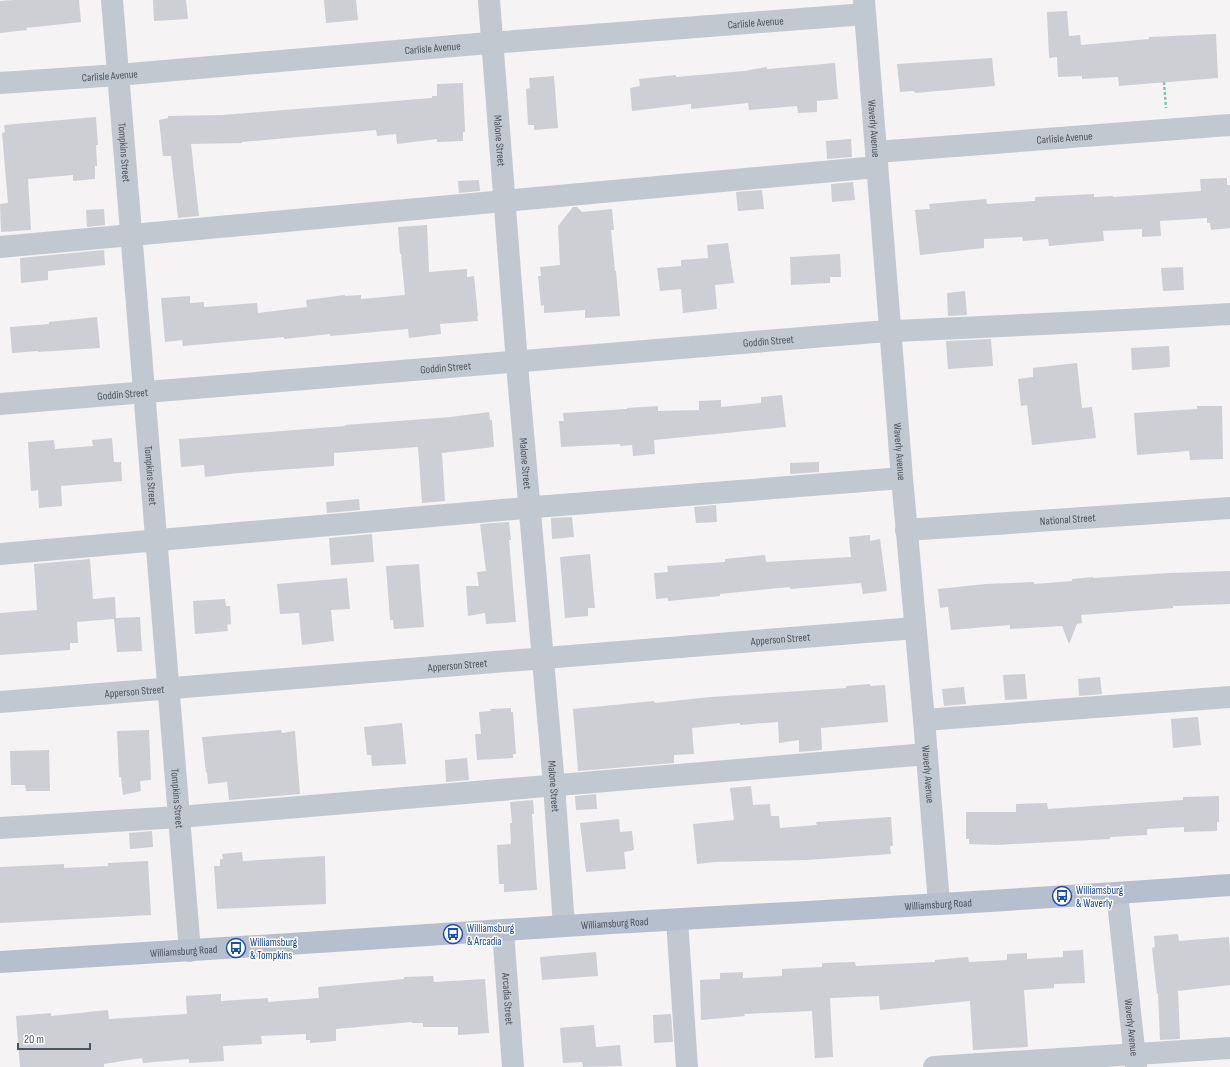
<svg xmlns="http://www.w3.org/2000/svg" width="1230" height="1067" font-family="'Sofia Sans Condensed',sans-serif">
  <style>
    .building { fill: #cdcfd5 }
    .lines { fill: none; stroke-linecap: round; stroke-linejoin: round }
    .path { stroke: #82c8ae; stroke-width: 2.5; stroke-dasharray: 3 2; stroke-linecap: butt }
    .minor { stroke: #c2c8d0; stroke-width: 22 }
    .major { stroke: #b6bfce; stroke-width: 22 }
    .labels { text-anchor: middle; stroke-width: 3; stroke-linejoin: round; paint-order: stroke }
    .street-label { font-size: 11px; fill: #4c545f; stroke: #fff }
    .transit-label { font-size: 11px; fill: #164399; stroke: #fff; text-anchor: start }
  </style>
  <rect width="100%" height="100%" fill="#f5f3f3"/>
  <g class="building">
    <polygon points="14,0 79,0 81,22 26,28 27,30 0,33 0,1"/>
    <polygon points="153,0 186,0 188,19 154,21"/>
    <polygon points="324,0 356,0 358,20 326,23"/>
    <polygon points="1067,11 1069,36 1080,35 1081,45 1149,39 1149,37 1216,34 1218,78 1119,86 1118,77 1082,79 1082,76 1058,77 1057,57 1049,58 1047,12"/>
    <polygon points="992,58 995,86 915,93 914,91 900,92 897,64"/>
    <polygon points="835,63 838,99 817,101 817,112 798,113 797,106 749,110 748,103 691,109 691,104 632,111 630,88 640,86 639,79 676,75 676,77 744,71 767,67 767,69"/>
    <polygon points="554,76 558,128 534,130 534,125 528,125 526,89 530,88 529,78"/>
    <polygon points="463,83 465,132 463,132 463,141 437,142 437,139 397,144 396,134 377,136 376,130 242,142 242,143 191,144 199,216 178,218 171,156 163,156 159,120 168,118 168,116 222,115 432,98 432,96 437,96 437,84"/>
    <polygon points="96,117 98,145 96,145 97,166 95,166 95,179 73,181 73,175 28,179 31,230 1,232 0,204 8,203 2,133 5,132 4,125"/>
    <polygon points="851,139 852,157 827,159 826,141"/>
    <polygon points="1227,178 1227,185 1230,185 1230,228 1211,230 1210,223 1207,223 1207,218 1160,221 1161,236 1142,237 1142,229 1103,231 1104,241 1049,246 1048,239 1023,241 1022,237 984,239 984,248 920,255 915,210 930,209 929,204 986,199 987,204 1035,201 1035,197 1094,194 1094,197 1113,196 1113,197 1201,191 1200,179"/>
    <polygon points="479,180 480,191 459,193 458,181"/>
    <polygon points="853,182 855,200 832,202 831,184"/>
    <polygon points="762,190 764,209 738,211 736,192"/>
    <polygon points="573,207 577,207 582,212 612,209 614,230 611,230 615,271 616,271 620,316 585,318 585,310 544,313 544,305 541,306 538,276 541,276 540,267 560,265 558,226"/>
    <polygon points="104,209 105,225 87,227 86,210"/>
    <polygon points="427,225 429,272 467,269 467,277 474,276 478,316 477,316 478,321 440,324 441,334 409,338 408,329 330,336 330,334 284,339 284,337 183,346 182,340 165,342 161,298 190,296 190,303 204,302 204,307 257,303 258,313 307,307 306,300 345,295 345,296 361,295 361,299 405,295 401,254 400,254 398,227"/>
    <polygon points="728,243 734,283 715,285 717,309 683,313 681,289 660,291 657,268 681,266 681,260 708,258 707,245"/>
    <polygon points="104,250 105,265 48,271 48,280 21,283 20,258"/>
    <polygon points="840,254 841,277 830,277 830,283 791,285 790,257"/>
    <polygon points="1183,267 1184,290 1163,291 1161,268"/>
    <polygon points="965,291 967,315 948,316 947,293"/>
    <polygon points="97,317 100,348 38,352 38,351 12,353 10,327 49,324 49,322"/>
    <polygon points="991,339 993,366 948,369 946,341"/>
    <polygon points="1169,346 1170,367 1132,370 1131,348"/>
    <polygon points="1077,363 1082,408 1092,407 1096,438 1032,445 1027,405 1021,406 1018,379 1033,377 1033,368"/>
    <polygon points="782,395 786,427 654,440 655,454 633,456 632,445 620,446 620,444 561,447 559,421 564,421 563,413 627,409 627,408 658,406 658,411 699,410 699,401 721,400 721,407 761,403 761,397"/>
    <polygon points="1197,406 1222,406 1223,459 1190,460 1189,451 1137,455 1134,413 1197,409"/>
    <polygon points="489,412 490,420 492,420 494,447 442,453 445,501 422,503 418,447 334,453 334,466 238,473 205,477 204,465 181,467 179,439 345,426 345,425 451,417"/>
    <polygon points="112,438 114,462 121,462 122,481 61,486 62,506 39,508 38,490 31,491 28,442 54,440 55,449 93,446 92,440"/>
    <polygon points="819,462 819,472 790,474 790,463"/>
    <polygon points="359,499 360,510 327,513 326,502"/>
    <polygon points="716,505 717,522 696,523 694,507"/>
    <polygon points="572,517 574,537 552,539 551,518"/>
    <polygon points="509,522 511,540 509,540 516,622 486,624 485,613 468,616 466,586 479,586 477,572 486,571 480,524"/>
    <polygon points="372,534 374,562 331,565 329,538"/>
    <polygon points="870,535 870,541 880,539 887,591 863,594 861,583 790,589 790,587 720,594 720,596 668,601 668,598 656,599 654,573 668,572 667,566 725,562 725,559 765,555 766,562 851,557 849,537"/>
    <polygon points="590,554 595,608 588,608 588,616 565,618 560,557"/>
    <polygon points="90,559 93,599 115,597 116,618 140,617 142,651 117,652 114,619 77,622 78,643 70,643 70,650 0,655 0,613 37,610 34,564"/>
    <polygon points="419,564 424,627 394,629 393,620 390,620 386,566"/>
    <polygon points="1230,571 1230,604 1173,606 1173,608 1081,615 1082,623 1077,624 1069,644 1062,626 1010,629 1010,625 951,630 948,607 940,608 938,589 986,584 1034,582 1034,584 1072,581 1072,579 1093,577 1093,578 1169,573"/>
    <polygon points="347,578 350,609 331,610 334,641 302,645 299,613 280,614 277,584"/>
    <polygon points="225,599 226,606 230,606 231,624 227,625 228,631 195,634 193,601"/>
    <polygon points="1025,674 1027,699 1005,700 1003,675"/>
    <polygon points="1100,677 1102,694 1079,696 1078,679"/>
    <polygon points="870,684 870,686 885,685 888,722 821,728 822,750 799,752 799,740 779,743 778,722 740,725 740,723 692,728 694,754 674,755 674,763 578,771 573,709 654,701 655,703 710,697 846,688 846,686"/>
    <polygon points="964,687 966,704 944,706 942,689"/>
    <polygon points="511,708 511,712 513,712 516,754 513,754 513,758 477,760 475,734 481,734 479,712 491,711 490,709"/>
    <polygon points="1198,717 1201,745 1173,748 1171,719"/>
    <polygon points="402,723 406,764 372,766 371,755 367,755 364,727"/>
    <polygon points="149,730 151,780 140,781 141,791 123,795 121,777 119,777 117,731"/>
    <polygon points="281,730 282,733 295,731 300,794 229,800 227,782 208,784 207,772 206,773 202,737"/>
    <polygon points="49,750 50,791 26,791 25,785 11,785 10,751"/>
    <polygon points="467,758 469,780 446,782 445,760"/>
    <polygon points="751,786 753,805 770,804 771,816 779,816 780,828 817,825 816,822 891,817 893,846 890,846 891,854 807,860 716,862 697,864 693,824 734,820 730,788"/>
    <polygon points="596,794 597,809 576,810 575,796"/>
    <polygon points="1219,796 1219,822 1217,822 1217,831 1184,832 1184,827 1147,829 1147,835 1110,837 1110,839 996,845 969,844 969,839 966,839 966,812 1016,812 1016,804 1047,803 1048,809 1183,800 1183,797"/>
    <polygon points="533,800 534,814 532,814 537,890 504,892 504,884 499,884 497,845 511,844 510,823 512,823 510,802"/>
    <polygon points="619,819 620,832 632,831 634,850 624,852 626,869 586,872 580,823"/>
    <polygon points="152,831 153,847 130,849 129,833"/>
    <polygon points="242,852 243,861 325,856 326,904 217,909 214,866 220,866 220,859 223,859 222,854"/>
    <polygon points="148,861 151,915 0,923 0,867 64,864 64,868 108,866 108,863"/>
    <polygon points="1178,934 1179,941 1229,937 1230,953 1230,985 1178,991 1180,1039 1160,1040 1158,993 1157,994 1152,948 1155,947 1154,936"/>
    <polygon points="1083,950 1085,983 1054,984 1054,988 1024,990 1028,1047 973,1050 970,1001 880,1010 879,996 830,998 833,1057 815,1058 812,1011 744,1014 745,1016 701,1020 700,980 720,979 720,973 743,972 743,978 782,976 782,969 822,967 822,963 855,962 856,966 935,962 935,960 968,957 969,962 1007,960 1007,954 1027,953 1027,959 1063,957 1063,951"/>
    <polygon points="596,952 598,976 542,980 540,957"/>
    <polygon points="433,976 434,982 485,979 489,1033 458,1035 458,1027 423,1027 423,1023 412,1023 412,1022 336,1029 336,1041 310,1043 310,1040 306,1040 306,1034 261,1036 262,1044 223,1046 224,1061 189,1063 189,1059 143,1063 142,1058 104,1064 104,1067 20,1067 16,1016 51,1013 51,1016 108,1010 109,1019 187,1014 186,996 221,994 221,1001 268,998 268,1002 319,998 318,987 404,979 404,977"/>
    <polygon points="671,1014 673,1042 654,1043 653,1015"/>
    <polygon points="594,1025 596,1047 620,1045 622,1066 583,1067 582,1062 563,1063 560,1028"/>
  </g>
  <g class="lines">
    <polyline class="path" points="1164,82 1166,108"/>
    <g class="minor">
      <path id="s1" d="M112 0 190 951"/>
      <path id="s2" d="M489 0 518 376 554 785 564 926"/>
      <path id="s3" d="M864 0 902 478 924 720 939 903"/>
      <path id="s4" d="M0 83 118 75 477 44 865 14"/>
      <path id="s5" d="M876 152 1230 125"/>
      <polyline points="0,247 877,167"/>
      <path id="s6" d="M0 404 875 332 1126 320 1230 314"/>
      <path id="s7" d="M906 530 1230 508"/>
      <polyline points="0,554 548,506 902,478"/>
      <path id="s8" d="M0 702 915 628"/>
      <polyline points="924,720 1230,697"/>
      <polyline points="0,828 179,817 927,754"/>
      <path id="s9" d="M1117 893 1136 1067"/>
      <polyline points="677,920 687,1067"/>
      <path id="s10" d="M503 931 513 1067"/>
      <polyline points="934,1067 1230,1048"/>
    </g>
    <path class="major" id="s11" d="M0 962C194 951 387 937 581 925 797 912 1014 901 1230 885"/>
  </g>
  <defs>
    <g id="bus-ring" transform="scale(1)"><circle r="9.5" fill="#fff" stroke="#1a4fb4" stroke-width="1.5"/><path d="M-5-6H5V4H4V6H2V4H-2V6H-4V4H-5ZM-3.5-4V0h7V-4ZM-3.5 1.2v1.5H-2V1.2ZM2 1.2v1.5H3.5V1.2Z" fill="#1a4fb4"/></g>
  </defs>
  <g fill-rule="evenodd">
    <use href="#bus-ring" x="1062" y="896"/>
    <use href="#bus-ring" x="453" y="934"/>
    <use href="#bus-ring" x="236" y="948"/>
  </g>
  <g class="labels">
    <g class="street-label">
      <text dy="4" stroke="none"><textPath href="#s4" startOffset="758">Carlisle Avenue</textPath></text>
      <text dy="4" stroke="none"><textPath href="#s4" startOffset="434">Carlisle Avenue</textPath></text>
      <text dy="4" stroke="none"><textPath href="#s4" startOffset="110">Carlisle Avenue</textPath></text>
      <text dy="4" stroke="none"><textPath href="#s3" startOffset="129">Waverly Avenue</textPath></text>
      <text dy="4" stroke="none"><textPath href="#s5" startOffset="189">Carlisle Avenue</textPath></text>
      <text dy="4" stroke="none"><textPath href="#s2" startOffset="141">Malone Street</textPath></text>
      <text dy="4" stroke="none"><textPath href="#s1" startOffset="153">Tompkins Street</textPath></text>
      <text dy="4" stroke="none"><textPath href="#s6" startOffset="771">Goddin Street</textPath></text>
      <text dy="4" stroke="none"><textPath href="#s6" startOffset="447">Goddin Street</textPath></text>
      <text dy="4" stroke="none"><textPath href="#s6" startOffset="123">Goddin Street</textPath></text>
      <text dy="4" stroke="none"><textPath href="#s3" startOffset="453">Waverly Avenue</textPath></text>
      <text dy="4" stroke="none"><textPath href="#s2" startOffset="465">Malone Street</textPath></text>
      <text dy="4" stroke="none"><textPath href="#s1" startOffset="477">Tompkins Street</textPath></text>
      <text dy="4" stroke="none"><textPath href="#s7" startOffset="162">National Street</textPath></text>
      <text dy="4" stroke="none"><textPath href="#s8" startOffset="783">Apperson Street</textPath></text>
      <text dy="4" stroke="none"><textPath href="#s8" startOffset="459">Apperson Street</textPath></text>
      <text dy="4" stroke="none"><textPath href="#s8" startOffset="135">Apperson Street</textPath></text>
      <text dy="4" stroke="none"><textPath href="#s3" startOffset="777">Waverly Avenue</textPath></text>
      <text dy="4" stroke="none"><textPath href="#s2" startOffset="789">Malone Street</textPath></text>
      <text dy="4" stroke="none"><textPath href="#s1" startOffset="801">Tompkins Street</textPath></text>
      <text dy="4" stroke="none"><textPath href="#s11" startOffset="940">Williamsburg Road</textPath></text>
      <text dy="4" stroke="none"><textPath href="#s11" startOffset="616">Williamsburg Road</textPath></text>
      <text dy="4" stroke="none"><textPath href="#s11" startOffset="184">Williamsburg Road</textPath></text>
      <text dy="4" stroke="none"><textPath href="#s10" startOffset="68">Arcadia Street</textPath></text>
      <text dy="4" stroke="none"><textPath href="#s9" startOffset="135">Waverly Avenue</textPath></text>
    </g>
    <g class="transit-label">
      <text x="1076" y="894">Williamsburg<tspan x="1076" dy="13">&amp; Waverly</tspan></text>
      <text x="467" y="932">Williamsburg<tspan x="467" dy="13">&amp; Arcadia</tspan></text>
      <text x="250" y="946">Williamsburg<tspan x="250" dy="13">&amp; Tompkins</tspan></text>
    </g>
  </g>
  <path d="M18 1043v6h72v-6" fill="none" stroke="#4c545f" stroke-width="2"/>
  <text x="24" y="1043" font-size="12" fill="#4c545f" stroke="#ffffff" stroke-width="3" paint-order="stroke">20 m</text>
</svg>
